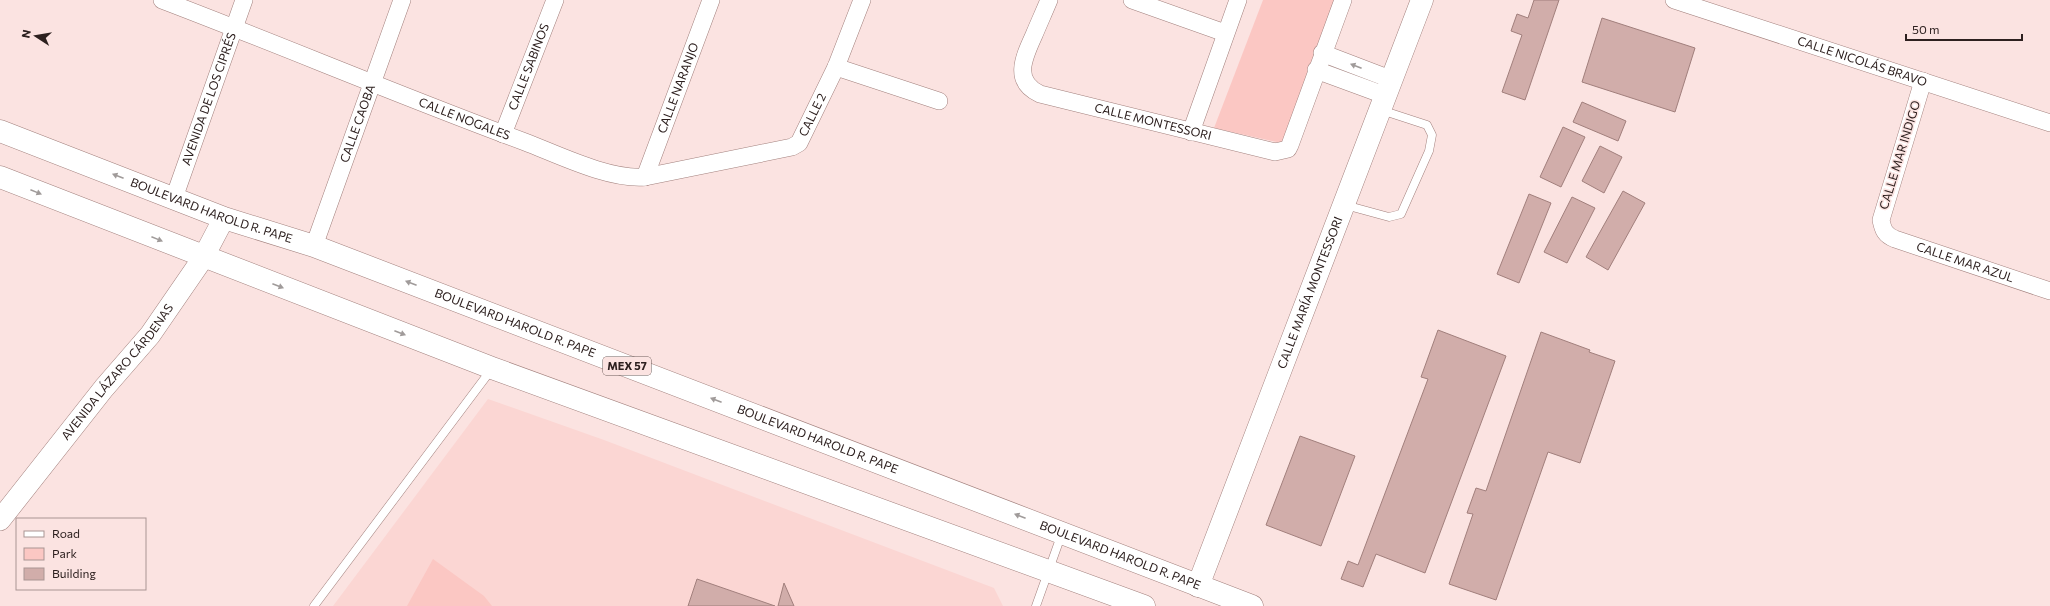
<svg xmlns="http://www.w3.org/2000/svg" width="2050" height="606" font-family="Commissioner,sans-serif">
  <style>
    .built { fill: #fbd6d3 }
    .green { fill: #fbc7c3 }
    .building { fill: #d1adaa; stroke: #a17f7c }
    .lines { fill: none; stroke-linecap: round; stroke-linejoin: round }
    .service-casing { stroke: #a2807d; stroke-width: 9 }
    .minor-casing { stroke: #a2807d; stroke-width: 18 }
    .tertiary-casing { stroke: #a2807d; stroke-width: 22 }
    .secondary-casing { stroke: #a2807d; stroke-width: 23 }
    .trunk-casing { stroke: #a2807d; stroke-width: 23 }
    .service { stroke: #fff; stroke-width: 8 }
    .minor { stroke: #fff; stroke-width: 17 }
    .tertiary { stroke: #fff; stroke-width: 21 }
    .secondary { stroke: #fff; stroke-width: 22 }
    .trunk { stroke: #fff; stroke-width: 22 }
    .oneway { fill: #a09b9a }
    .labels { text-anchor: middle; stroke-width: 3; stroke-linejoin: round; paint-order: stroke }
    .shield { fill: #fbe3e1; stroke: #6b5a59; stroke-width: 1 }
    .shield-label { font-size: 11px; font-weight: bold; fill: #2d201f }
    .street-label { font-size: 12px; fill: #2d201f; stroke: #fbe3e1 }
  </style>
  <rect width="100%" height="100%" fill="#fbe3e1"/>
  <polygon class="built" points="488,399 604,440 994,588 1003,606 333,606"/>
  <g class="green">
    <polygon points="1263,0 1341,0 1286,144 1214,128"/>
    <polygon points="433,559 484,596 492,606 407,606"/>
  </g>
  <g class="building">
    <polygon points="1534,0 1559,0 1525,100 1502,92 1522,35 1511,31 1517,14 1528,18"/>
    <polygon points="1602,18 1695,48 1675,112 1582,82"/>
    <polygon points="1582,102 1626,121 1618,141 1573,122"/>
    <polygon points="1563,127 1585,137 1561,187 1540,177"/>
    <polygon points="1600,146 1622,157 1604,193 1582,181"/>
    <polygon points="1623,191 1645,203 1608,270 1586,257"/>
    <polygon points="1529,194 1551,203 1519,283 1497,274"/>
    <polygon points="1572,197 1595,208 1567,263 1544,252"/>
    <polygon points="1438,330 1506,356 1425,573 1376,554 1363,587 1341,579 1348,561 1358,565 1428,379 1421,377"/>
    <polygon points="1541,332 1590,350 1589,352 1615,361 1580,463 1548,452 1496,600 1449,584 1473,514 1467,513 1476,488 1486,491"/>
    <polygon points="1300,436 1355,456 1321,546 1266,525"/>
    <polygon points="697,579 775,606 688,606"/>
    <polygon points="784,583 794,606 778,606"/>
  </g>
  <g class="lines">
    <g class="service-casing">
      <g id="service">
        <polyline points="1345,205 1389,217 1401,214 1429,151 1432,135 1427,125 1381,110"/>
        <polyline points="314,606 491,370"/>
        <polyline points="1036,606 1062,533"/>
      </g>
    </g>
    <g class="minor-casing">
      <g id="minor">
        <path id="s1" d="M162 0C283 46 403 97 525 142 559 155 609 180 645 177L792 147 799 143 836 67 862 0"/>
        <path id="s2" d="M1049 0C1044 12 1039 23 1034 35 1024 57 1012 81 1040 94L1275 152 1288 149 1290 145 1343 0"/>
        <polyline points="1132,0 1225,33"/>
        <path id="s3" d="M1674 0 2050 123"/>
        <polyline points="1322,53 1390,79"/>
        <polyline points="836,67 939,101"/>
        <polyline points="1316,70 1384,95"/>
        <path id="s4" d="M1923 81 1881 220C1883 230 1885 235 1895 239L2050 291"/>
        <polyline points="1191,132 1238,0"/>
        <path id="s5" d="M503 134 555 0"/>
        <path id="s6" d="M645 177 711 0"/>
        <path id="s7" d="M174 198 244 0"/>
        <path id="s8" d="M314 246 402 0"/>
      </g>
    </g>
    <g class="tertiary-casing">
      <g id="tertiary">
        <path id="s9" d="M0 520 104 388 150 335 203 258 224 218"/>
      </g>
    </g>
    <g class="secondary-casing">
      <g id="secondary">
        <path id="s10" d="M1198 586 1422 0"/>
      </g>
    </g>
    <g class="trunk-casing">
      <g id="trunk">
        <path id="s11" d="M0 131 224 218 314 246 1252 606"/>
        <polyline points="0,177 492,368 1144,606"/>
      </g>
    </g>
    <use href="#service" class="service"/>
    <use href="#minor" class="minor"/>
    <use href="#tertiary" class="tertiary"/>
    <use href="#secondary" class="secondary"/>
    <use href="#trunk" class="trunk"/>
  </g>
  <defs><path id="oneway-solid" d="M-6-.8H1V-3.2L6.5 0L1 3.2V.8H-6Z"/></defs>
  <g class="oneway">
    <use href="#oneway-solid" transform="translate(1356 66) rotate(-159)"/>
    <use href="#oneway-solid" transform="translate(118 176) rotate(-159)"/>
    <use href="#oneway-solid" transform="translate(36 192) rotate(22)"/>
    <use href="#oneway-solid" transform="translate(157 239) rotate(22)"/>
    <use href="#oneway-solid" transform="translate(411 283) rotate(-159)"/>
    <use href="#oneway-solid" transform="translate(278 286) rotate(21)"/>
    <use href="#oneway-solid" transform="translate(400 333) rotate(21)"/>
    <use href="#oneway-solid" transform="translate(716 400) rotate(-159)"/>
    <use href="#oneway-solid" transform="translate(1020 516) rotate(-159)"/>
  </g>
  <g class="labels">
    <rect class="shield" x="603" y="357" width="48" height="18" rx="3"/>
    <g class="shield-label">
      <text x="627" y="370">MEX 57</text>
    </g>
    <g class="street-label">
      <text dy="4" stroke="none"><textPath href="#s3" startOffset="198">CALLE NICOLÁS BRAVO</textPath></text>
      <text dy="4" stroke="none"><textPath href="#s5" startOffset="72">CALLE SABINOS</textPath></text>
      <text dy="4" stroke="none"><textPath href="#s6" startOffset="95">CALLE NARANJO</textPath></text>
      <text dy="4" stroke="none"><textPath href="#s7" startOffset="105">AVENIDA DE LOS CIPRÉS</textPath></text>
      <text dy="4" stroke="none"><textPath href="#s1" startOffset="705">CALLE 2</textPath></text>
      <text dy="4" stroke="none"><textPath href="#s1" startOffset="325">CALLE NOGALES</textPath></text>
      <text dy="4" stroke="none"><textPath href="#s2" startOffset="223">CALLE MONTESSORI</textPath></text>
      <text dy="4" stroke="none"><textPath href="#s8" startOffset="130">CALLE CAOBA</textPath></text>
      <text transform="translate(1900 155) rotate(-73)" y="4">CALLE MAR INDIGO</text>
      <text dy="4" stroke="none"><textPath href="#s11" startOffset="226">BOULEVARD HAROLD R. PAPE</textPath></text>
      <text dy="4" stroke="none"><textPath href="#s4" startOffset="244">CALLE MAR AZUL</textPath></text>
      <text dy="4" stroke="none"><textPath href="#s10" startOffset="314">CALLE MARÍA MONTESSORI</textPath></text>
      <text dy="4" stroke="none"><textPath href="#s11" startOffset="550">BOULEVARD HAROLD R. PAPE</textPath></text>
      <text dy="4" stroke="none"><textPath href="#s9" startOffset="189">AVENIDA LÁZARO CÁRDENAS</textPath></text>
      <text dy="4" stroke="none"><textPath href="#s11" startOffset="874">BOULEVARD HAROLD R. PAPE</textPath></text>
      <text dy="4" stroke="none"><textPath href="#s11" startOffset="1198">BOULEVARD HAROLD R. PAPE</textPath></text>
    </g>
  </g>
  <rect x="16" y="518" width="130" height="72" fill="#fbe3e1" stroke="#a99593"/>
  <rect x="24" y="531" width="20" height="6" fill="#ffffff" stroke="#a99593"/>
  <text x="52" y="538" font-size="12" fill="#2d201f">Road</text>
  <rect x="24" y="548" width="20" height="12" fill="#fbc7c3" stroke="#a99593"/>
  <text x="52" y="558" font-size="12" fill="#2d201f">Park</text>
  <rect x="24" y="568" width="20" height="12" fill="#d1adaa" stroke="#a99593"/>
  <text x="52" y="578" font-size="12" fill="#2d201f">Building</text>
  <g transform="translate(36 36) rotate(282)" stroke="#fbe3e1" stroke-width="3" paint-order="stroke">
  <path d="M0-3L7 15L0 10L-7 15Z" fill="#2d201f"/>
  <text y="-6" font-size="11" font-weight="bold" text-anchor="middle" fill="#2d201f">N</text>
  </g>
  <path d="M1906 34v6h116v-6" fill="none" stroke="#2d201f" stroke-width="2"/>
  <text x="1912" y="34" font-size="12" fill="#2d201f" stroke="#fbe3e1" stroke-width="3" paint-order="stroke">50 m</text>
</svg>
